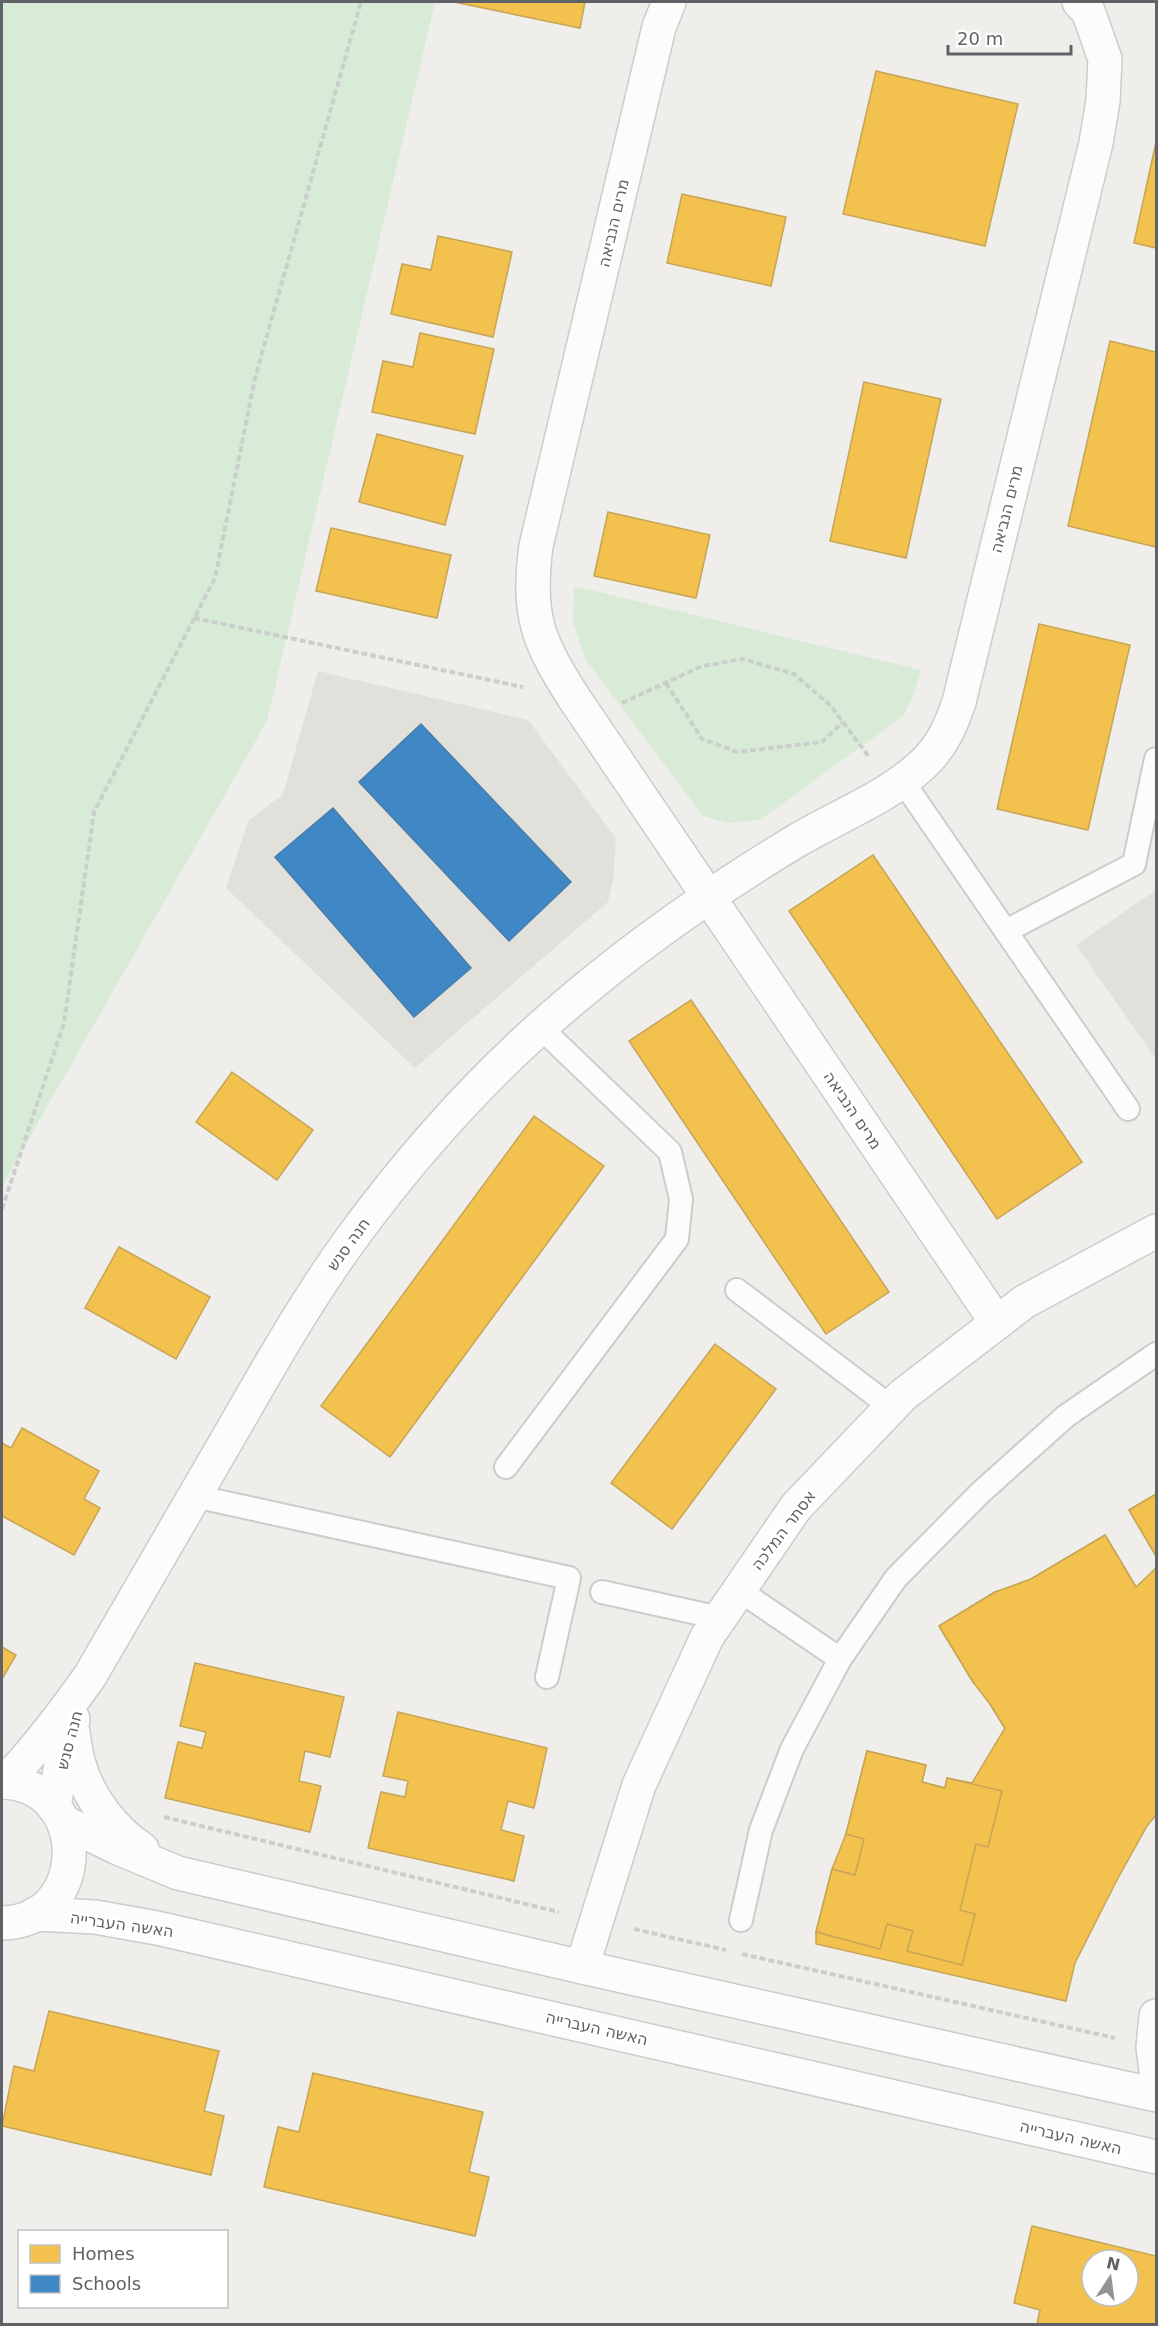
<svg xmlns="http://www.w3.org/2000/svg" width="1158" height="2326" font-family="'DejaVu Sans','Noto Sans Hebrew',sans-serif">
  <style>
    .education { fill: #e2e0da }
    .green { fill: #d8ebd6 }
    .homes { fill: #f2c14e; stroke: #c6a556; stroke-width: 1.5; fill-rule: evenodd }
    .schools { fill: #3f88c5; stroke: #497da9; stroke-width: 1.5 }
    .lines { fill: none; stroke-linecap: round; stroke-linejoin: round }
    .service-casing { stroke: #cbcccc; stroke-width: 26 }
    .minor-casing { stroke: #cbcccc; stroke-width: 36 }
    .tertiary-casing { stroke: #cbcccc; stroke-width: 36 }
    .path { stroke: #cacfcc; stroke-width: 4; stroke-dasharray: 6 3; stroke-linecap: butt }
    .service { stroke: #fdfcfc; stroke-width: 22 }
    .minor { stroke: #fdfcfc; stroke-width: 33 }
    .tertiary { stroke: #fdfcfc; stroke-width: 33 }
    .labels { text-anchor: middle; stroke-width: 6; stroke-linejoin: round; paint-order: stroke }
    .street-label { font-size: 16px; fill: #5f6368; stroke: #fff }
  </style>
  <rect width="100%" height="100%" fill="#efeeea"/>
  <g class="education">
    <polygon points="318,671 528,720 616,838 613,881 608,902 415,1068 226,888 248,821 283,794"/>
    <polygon points="1156,890 1156,1059 1076,945"/>
  </g>
  <g class="green">
    <polygon points="2,2 435,2 267,721 2,1186"/>
    <polygon points="574,586 921,670 913,696 903,716 760,820 727,823 703,816 585,658 573,623"/>
  </g>
  <g class="homes">
    <polygon points="454,2 585,2 580,28"/>
    <polygon points="876,71 1018,104 985,246 843,214"/>
    <polygon points="1156,142 1156,248 1134,243"/>
    <polygon points="682,194 786,217 771,286 667,263"/>
    <polygon points="438,236 512,252 493,337 391,314 402,264 431,270"/>
    <polygon points="420,333 494,349 475,434 372,412 383,361 413,367"/>
    <polygon points="1110,341 1156,352 1156,547 1068,526"/>
    <polygon points="864,382 941,399 906,558 830,541"/>
    <polygon points="377,434 463,456 445,525 359,502"/>
    <polygon points="608,512 710,535 696,598 594,576"/>
    <polygon points="331,528 451,555 437,618 316,591"/>
    <polygon points="1039,624 1130,645 1088,830 997,809"/>
    <polygon points="873,855 1082,1162 997,1219 789,911"/>
    <polygon points="691,1000 889,1292 826,1334 629,1041"/>
    <polygon points="232,1072 313,1130 277,1180 196,1122"/>
    <polygon points="534,1116 604,1166 390,1457 321,1406"/>
    <polygon points="119,1247 210,1297 176,1359 85,1308"/>
    <polygon points="715,1344 776,1389 672,1529 611,1483"/>
    <polygon points="22,1428 99,1471 84,1499 100,1508 74,1555 2,1516 2,1443 11,1448"/>
    <polygon points="1156,1494 1156,1556 1129,1510"/>
    <polygon points="1156,1494 1156,1556 1129,1510"/>
    <polygon points="1105,1535 1136,1587 1121,1596 1133,1616 1142,1611 1156,1635 1156,1667 1120,1688 1114,1678 1057,1712 1064,1724 1018,1750 990,1704 1009,1693 994,1669 973,1682 939,1626 995,1592 1007,1613 1040,1594 1031,1579"/>
    <polygon points="1105,1535 1136,1587 1156,1568 1156,1815 1147,1826 1117,1880 1075,1963 1066,2001 816,1944 816,1932 832,1869 846,1834 867,1751 926,1765 922,1782 945,1788 947,1778 972,1783 1005,1728 990,1704 973,1682 939,1626 995,1592 1031,1579"/>
    <polygon points="2,1647 16,1655 2,1679"/>
    <polygon points="195,1663 344,1697 330,1757 305,1751 299,1781 321,1786 310,1832 165,1798 178,1742 202,1748 206,1732 180,1726"/>
    <polygon points="398,1712 547,1748 534,1808 508,1801 501,1830 524,1836 514,1881 368,1848 381,1792 405,1797 408,1781 383,1776"/>
    <polygon points="867,1751 926,1765 922,1782 945,1788 947,1778 1002,1791 988,1847 976,1844 960,1910 975,1914 962,1965 907,1951 913,1931 887,1924 880,1949 816,1932 832,1869 855,1875 864,1839 846,1834"/>
    <polygon points="49,2011 219,2051 204,2111 224,2116 211,2175 2,2126 14,2066 34,2071"/>
    <polygon points="313,2073 483,2112 469,2172 489,2177 475,2236 264,2187 278,2127 299,2132"/>
    <path d="M1032 2226 1156 2256V2324H1037L1040 2310 1014 2303ZM1092 2260H1128V2296H1092Z"/>
  </g>
  <g class="schools">
    <polygon points="421,724 571,882 509,941 359,782"/>
    <polygon points="333,808 471,968 414,1017 275,857"/>
  </g>
  <g class="lines">
    <g class="service-casing">
      <g id="service">
        <polyline points="902,780 1128,1109"/>
        <polyline points="1006,931 1134,864 1156,759"/>
        <polyline points="737,1290 891,1407"/>
        <polyline points="506,1467 677,1239 681,1199 670,1152 541,1028"/>
        <polyline points="194,1496 569,1578 547,1677"/>
        <polyline points="739,1590 840,1659"/>
        <polyline points="602,1592 720,1618"/>
        <polyline points="741,1920 761,1830 792,1749 840,1659 896,1578 980,1493 1066,1416 1156,1354"/>
      </g>
    </g>
    <g class="minor-casing">
      <g id="minor">
        <path d="M669 2 659 27 536 546C527 615 537 640 574 698L997 1323"/>
        <path d="M5 1782C37 1749 63 1714 90 1676 137 1595 184 1514 231 1433 269 1367 306 1301 351 1239 416 1150 492 1066 578 995 646 938 720 887 796 841 838 816 887 798 922 765 941 748 951 726 959 702L1096 143 1103 101 1105 59 1088 11 1079 2"/>
        <polyline points="54,1807 61,1764 73,1719"/>
        <polyline points="582,1967 639,1785 707,1637 796,1507 903,1395 1024,1302 1156,1231"/>
        <polyline points="1156,2016 1153,2047 1156,2071"/>
      </g>
    </g>
    <g class="tertiary-casing">
      <g id="tertiary">
        <path d="M71 1723C74 1736 75 1751 79 1764 88 1797 113 1830 142 1849"/>
        <path d="M2 1782C92 1784 91 1922 2 1923"/>
        <polyline points="64,1822 118,1848 178,1873 582,1967 1156,2095"/>
        <polyline points="35,1914 95,1917 157,1928 1156,2157"/>
      </g>
    </g>
    <g class="path">
      <polyline points="194,618 523,687"/>
      <polyline points="666,683 702,739 737,752 822,742 843,722"/>
      <polyline points="622,703 702,666 743,659 794,674 831,706 869,757"/>
      <polyline points="2,1209 64,1023 94,812 215,578 255,378 361,2"/>
      <polyline points="164,1817 559,1912"/>
      <polyline points="634,1929 726,1950"/>
      <polyline points="742,1954 1115,2038"/>
    </g>
    <use href="#service" class="service"/>
    <use href="#minor" class="minor"/>
    <use href="#tertiary" class="tertiary"/>
  </g>
  <g class="labels">
    <g class="street-label">
      <text transform="translate(613 223) rotate(-77)" y="6">מרים הנביאה</text>
      <text transform="translate(1006 509) rotate(-76)" y="6">מרים הנביאה</text>
      <text transform="translate(853 1110) rotate(56)" y="6">מרים הנביאה</text>
      <text transform="translate(348 1244) rotate(-54)" y="6">חנה סנש</text>
      <text transform="translate(783 1530) rotate(-53)" y="6">אסתר המלכה</text>
      <text transform="translate(69 1740) rotate(-75)" y="6">חנה סנש</text>
      <text transform="translate(122 1924) rotate(8)" y="6">האשה העברייה</text>
      <text transform="translate(597 2028) rotate(13)" y="6">האשה העברייה</text>
      <text transform="translate(1071 2137) rotate(13)" y="6">האשה העברייה</text>
    </g>
  </g>
  <rect width="1158" height="2326" fill="none" stroke="#5f6368" stroke-width="6"/>
  <rect x="18" y="2230" width="210" height="78" fill="#ffffff" stroke="#bfc1c3" stroke-width="1.5"/>
  <rect x="30" y="2245" width="30" height="18" fill="#f2c14e" stroke="#bfc1c3" stroke-width="1.5"/>
  <text x="72" y="2260" font-size="18" fill="#5f6368">Homes</text>
  <rect x="30" y="2275" width="30" height="18" fill="#3f88c5" stroke="#bfc1c3" stroke-width="1.5"/>
  <text x="72" y="2290" font-size="18" fill="#5f6368">Schools</text>
  <g transform="translate(1110 2278) rotate(13)"><circle r="28" fill="#ffffff" stroke="#bfc1c3" stroke-width="1.5"/>
  <path d="M0-4.5L10 22L0 15L-10 22Z" fill="#919496"/>
  <text y="-9" font-size="16" font-weight="bold" text-anchor="middle" fill="#5f6368">N</text>
  </g>
  <path d="M948 45v9h123v-9" fill="none" stroke="#5f6368" stroke-width="3"/>
  <text x="957" y="45" font-size="18" fill="#5f6368" stroke="#ffffff" stroke-width="4.5" paint-order="stroke">20 m</text>
</svg>
